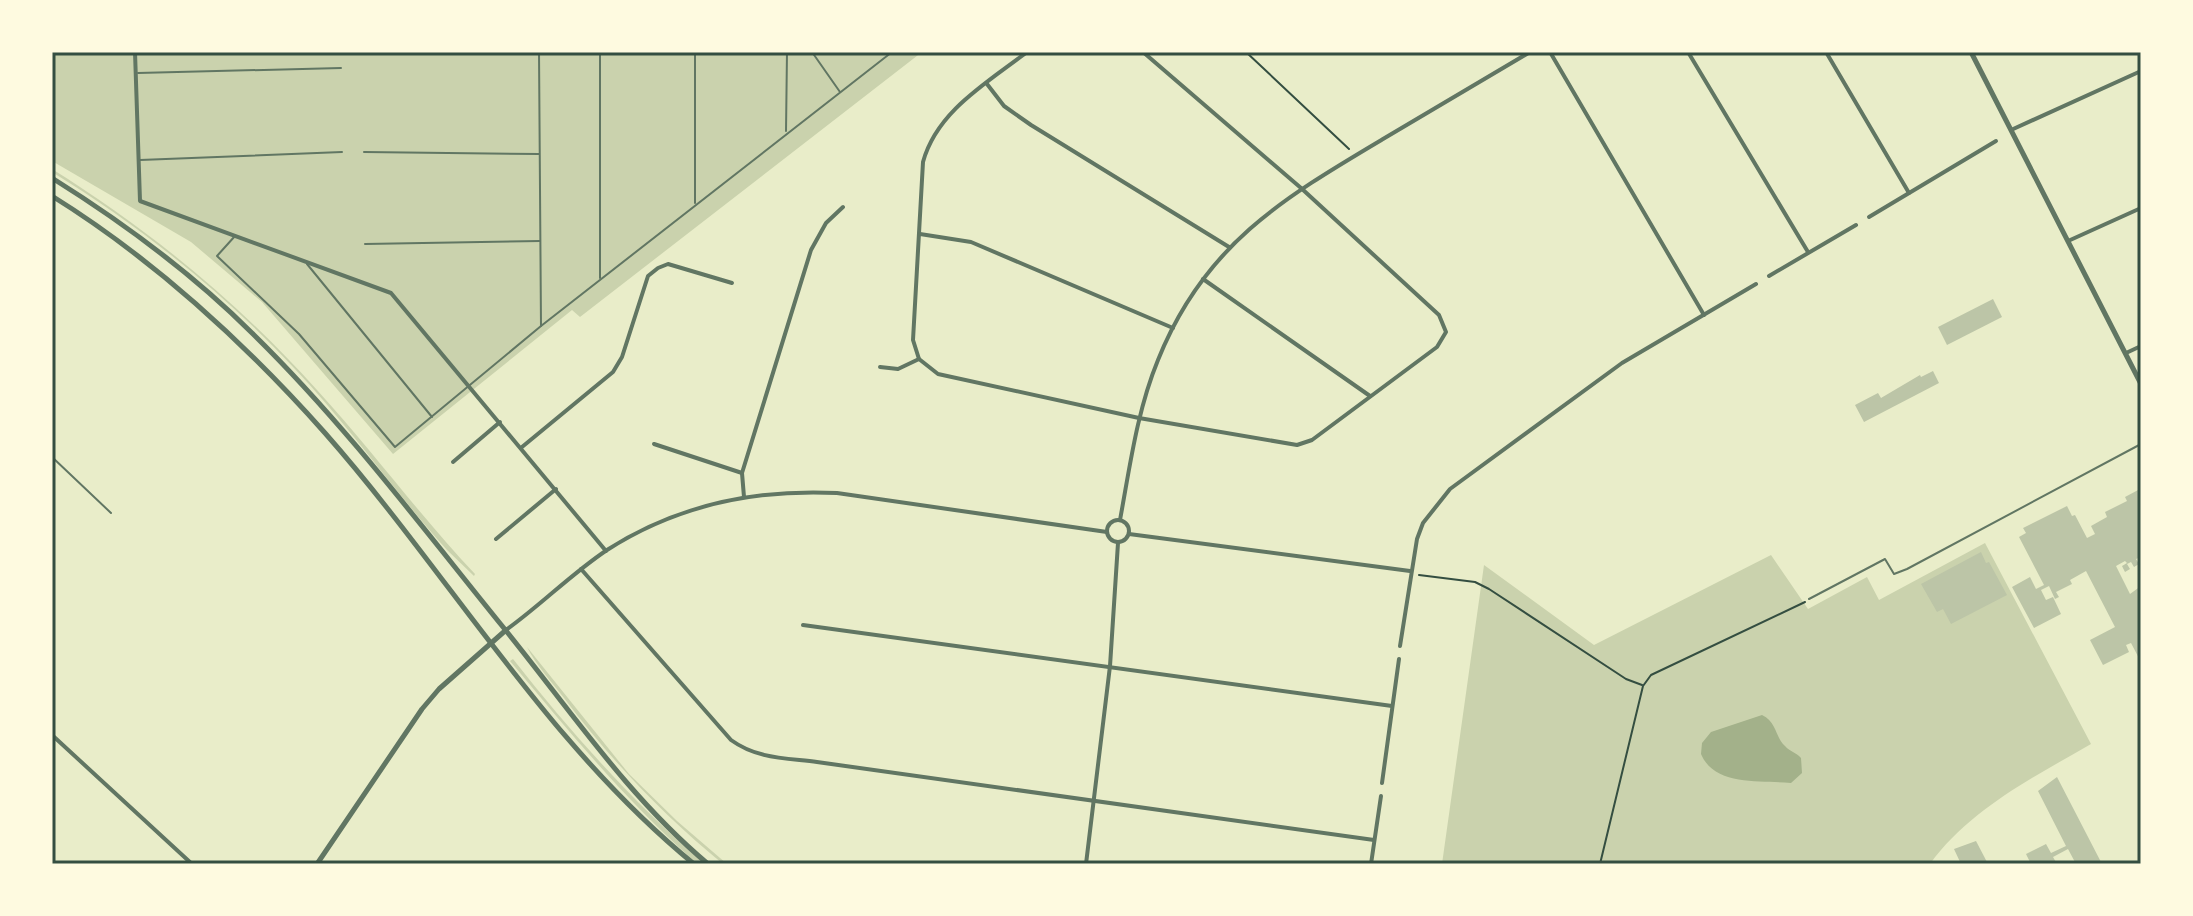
<svg xmlns="http://www.w3.org/2000/svg" width="2193" height="916" font-family="'Titillium Web',sans-serif">
  <style>
    .green { fill: #cad2ad }
    .water { fill: #a3b18a }
    .building { fill: #bcc5a7 }
    .lines { fill: none; stroke-linecap: round; stroke-linejoin: round }
    .path { stroke: #344e41; stroke-width: 2 }
    .service { stroke: #617663; stroke-width: 2 }
    .minor { stroke: #617663; stroke-width: 4 }
    .tertiary { stroke: #617663; stroke-width: 5 }
    .neatline { fill: none; stroke: #344e41; stroke-width: 3 }
  </style>
  <rect width="100%" height="100%" fill="#e9edc9"/>
  <g class="green">
    <polygon points="52,52 922,52 580,317 572,310 393,454 262,302 191,242 52,161"/>
    <path d="M52 169C150 230 240 304 317 390 372 450 420 516 475 574L474 576C465 567 456 559 447 550 394 491 349 426 294 368 223 292 140 226 52 172Z"/>
    <path d="M1985 543 2091 744C2034 777 1970 809 1930 864H1442L1484 565 1594 645 1771 555 1808 609 1867 577 1879 600Z"/>
    <path d="M527 647 629 774 677 821 727 864H723C663 815 610 759 564 698 551 681 536 665 527 647Z"/>
    <path d="M513 659C571 733 633 802 704 864H698L692 859C624 799 568 730 510 661Z"/>
  </g>
  <path class="water" d="M1762 715C1777 722 1775 737 1785 746 1790 752 1796 752 1801 758L1802 773 1791 783C1761 780 1715 787 1701 754L1702 743 1711 732Z"/>
  <g class="building">
    <polygon points="1993,299 2002,317 1947,345 1938,327"/>
    <polygon points="1933,371 1939,383 1864,422 1855,405 1878,393 1881,398 1920,375 1921,377"/>
    <polygon points="2140,489 2141,557 2136,559 2139,564 2134,567 2131,562 2127,564 2130,569 2125,572 2122,566 2127,563 2125,561 2116,566 2130,594 2141,586 2141,662 2131,643 2126,645 2129,652 2103,665 2090,640 2115,627 2086,571 2070,580 2072,584 2056,592 2059,597 2055,599 2049,586 2041,590 2046,600 2053,597 2061,614 2034,628 2012,587 2030,577 2036,589 2044,585 2019,537 2026,533 2023,528 2067,506 2072,516 2075,515 2087,538 2095,534 2091,526 2107,517 2105,512 2127,501 2125,497"/>
    <polygon points="1981,552 1986,563 1989,562 2007,595 1951,624 1943,609 1937,612 1921,584"/>
    <polygon points="2057,777 2102,864 2076,864 2068,849 2053,857 2057,864 2031,864 2026,854 2046,844 2051,853 2066,846 2038,791"/>
    <polygon points="1976,841 1988,864 1961,864 1954,849"/>
  </g>
  <g class="lines">
    <g class="path">
      <polyline points="1246,52 1349,149"/>
      <polyline points="1419,575 1475,582 1489,589 1626,679 1642,685"/>
      <polyline points="1600,864 1643,686 1651,675 1805,602"/>
    </g>
    <g class="service">
      <polyline points="539,52 541,326"/>
      <polyline points="600,52 600,278"/>
      <polyline points="695,52 695,203"/>
      <polyline points="812,52 840,92"/>
      <polyline points="138,73 341,68"/>
      <polyline points="786,131 787,52"/>
      <polyline points="364,152 539,154"/>
      <polyline points="140,160 342,152"/>
      <polyline points="235,236 217,256 299,334 395,447 541,326 892,52"/>
      <polyline points="365,244 540,241"/>
      <polyline points="307,264 432,417"/>
      <polyline points="52,457 111,513"/>
      <polyline points="1809,599 1885,559 1894,574 1907,569 2141,444"/>
    </g>
    <g class="minor">
      <polyline points="135,52 140,201 391,293 606,551"/>
      <path d="M1027 52C987 83 937 111 923 162L913 340 919 359 938 374 1139 418 1297 445 1312 440 1437 347 1446 332 1439 315 1301 188 1143 52"/>
      <polyline points="1550,52 1704,315"/>
      <polyline points="1688,52 1808,252"/>
      <polyline points="1826,52 1909,193"/>
      <polyline points="987,84 1004,106 1031,125 1229,247"/>
      <polyline points="2011,130 2141,71"/>
      <polyline points="1869,217 1996,141"/>
      <polyline points="920,234 971,242 1173,328"/>
      <polyline points="2068,241 2141,208"/>
      <polyline points="1769,276 1856,225"/>
      <polyline points="1203,279 1370,396"/>
      <polyline points="2126,353 2141,346"/>
      <polyline points="880,367 898,369 919,359"/>
      <polyline points="654,444 742,473"/>
      <polyline points="522,447 613,372 622,357 648,276 658,268 668,264 732,283"/>
      <polyline points="453,462 500,422"/>
      <polyline points="744,497 742,473 811,250 826,223 843,207"/>
      <circle cx="1118" cy="531" r="11"/>
      <path d="M1120 520C1130 466 1137 411 1158 360 1204 245 1282 199 1383 139 1432 110 1481 81 1530 52"/>
      <polyline points="1129,534 1410,571"/>
      <polyline points="496,539 556,489"/>
      <path d="M581 569 731 740C757 759 786 758 817 762L1374 840"/>
      <polyline points="803,625 1392,706"/>
      <path d="M506 630C541 605 571 574 607 550 677 505 755 489 837 493L1107 532"/>
      <polyline points="1400,646 1417,539 1423,523 1450,489 1622,363 1756,284"/>
      <polyline points="52,735 192,864"/>
      <polyline points="1382,783 1399,659"/>
      <polyline points="1086,864 1110,666 1118,543"/>
      <polyline points="1371,864 1381,796"/>
    </g>
    <g class="tertiary">
      <polyline points="1971,52 2141,384"/>
      <path d="M52 178C124 223 192 273 252 333 344 423 422 527 503 627 569 708 627 796 708 864"/>
      <path d="M52 196C155 260 244 342 325 433 450 575 546 743 694 864"/>
      <polyline points="317,864 422,709 439,689 506,630"/>
    </g>
  </g>
  <rect width="2193" height="916" fill="none" stroke="#fefae0" stroke-width="108"/>
  <rect x="54" y="54" width="2085" height="808" class="neatline"/>
</svg>
